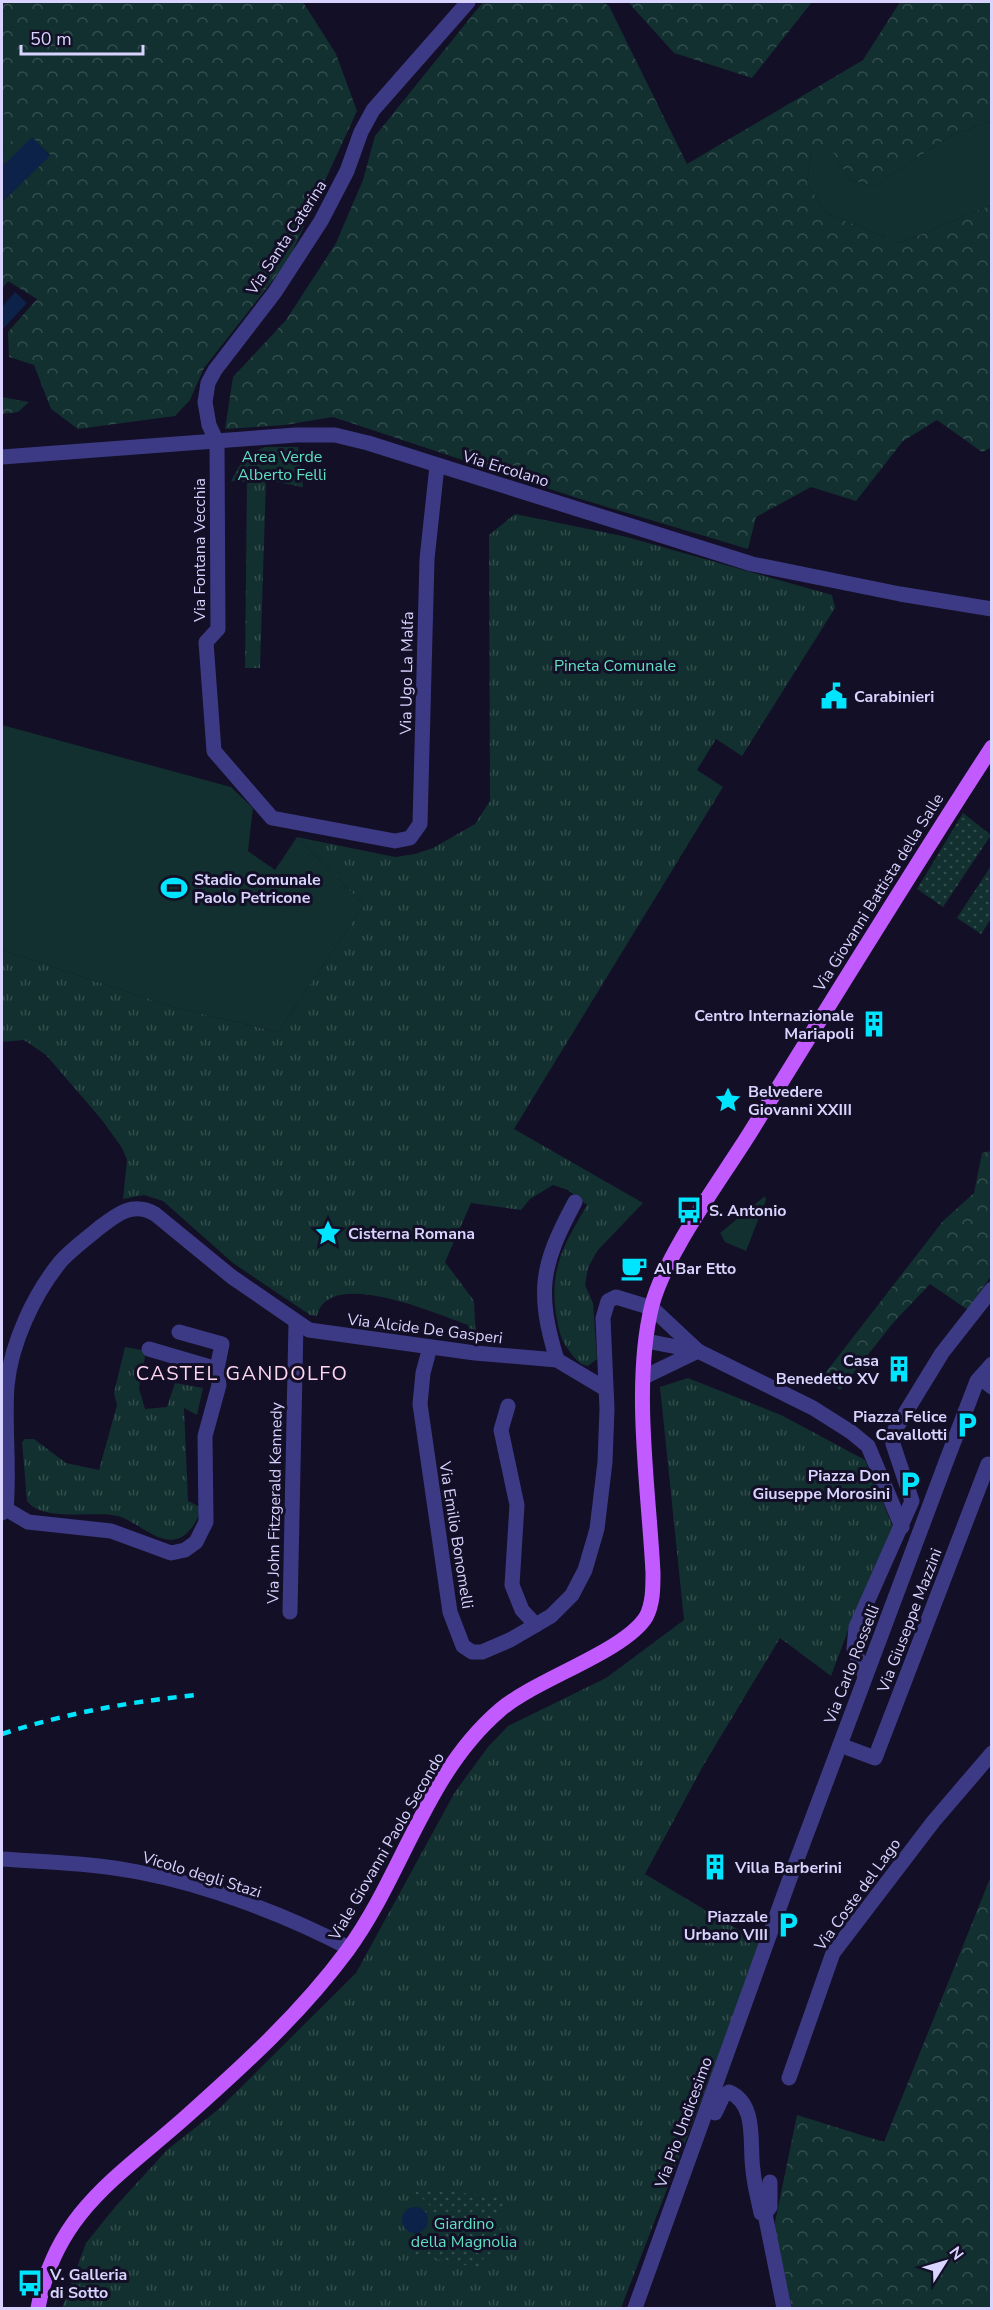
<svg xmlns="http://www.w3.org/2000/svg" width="993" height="2310" font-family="'Nunito Sans',sans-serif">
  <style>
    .grass { fill: #12302f }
    .forest { fill: url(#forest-crowns) }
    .park { fill: url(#park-tufts) }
    .garden { fill: url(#garden-dots) }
    .water { fill: #0c2248 }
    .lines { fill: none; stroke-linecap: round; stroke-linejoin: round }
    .minor { stroke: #3d3a85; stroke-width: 15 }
    .major { stroke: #c25bff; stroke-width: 15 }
    .rail { stroke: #00e5ff; stroke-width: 4.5; stroke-dasharray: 9 8; stroke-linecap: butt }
    .labels { text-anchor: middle; stroke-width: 6; stroke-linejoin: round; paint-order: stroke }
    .street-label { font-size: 16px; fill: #d9d4ff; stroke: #130f26 }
    .park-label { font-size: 16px; fill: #5fe0c0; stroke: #130f26 }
    .poi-label { font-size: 16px; font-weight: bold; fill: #d9d4ff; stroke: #130f26; text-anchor: start }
    .quarter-label { font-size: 20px; letter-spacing: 1.5px; fill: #ffd6f0; stroke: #130f26 }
  </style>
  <defs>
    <pattern id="forest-crowns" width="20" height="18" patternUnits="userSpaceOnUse" patternTransform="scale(1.5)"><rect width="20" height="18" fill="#12302f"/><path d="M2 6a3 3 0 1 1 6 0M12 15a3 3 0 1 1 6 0" fill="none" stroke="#344d4e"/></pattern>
    <pattern id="park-tufts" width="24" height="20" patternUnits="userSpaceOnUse" patternTransform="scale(1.5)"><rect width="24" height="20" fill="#12302f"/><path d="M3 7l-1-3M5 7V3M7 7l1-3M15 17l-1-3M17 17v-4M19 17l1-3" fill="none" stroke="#344d4e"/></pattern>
    <pattern id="garden-dots" width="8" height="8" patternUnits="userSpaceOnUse" patternTransform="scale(1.5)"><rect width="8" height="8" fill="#12302f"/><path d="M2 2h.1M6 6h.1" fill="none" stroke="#344d4e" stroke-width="1.8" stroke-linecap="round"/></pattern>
  </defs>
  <rect width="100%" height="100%" fill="#130f26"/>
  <g class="grass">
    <polygon points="2,112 21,132 2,150"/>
    <polygon points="991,121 991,205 900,243 826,213 807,183 812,149 831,149 850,180 874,186 950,136"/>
    <polygon points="2,725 231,787 253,808 248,851 275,870 297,837 364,905 278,1032 173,1007 2,950"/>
    <polygon points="765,1196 766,1200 746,1251 725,1242 720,1233"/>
  </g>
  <g class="forest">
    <polygon points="2,2 303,2 336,54 357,111 288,261 204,368 190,400 175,416 78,429 51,409 34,365 9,357 8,332 37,299 8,281 2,289 2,202 50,155 32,138 2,167 2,150 20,132 2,112"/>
    <polygon points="483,2 603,2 609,6 687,164 863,60 900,2 991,2 991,121 950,136 874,186 850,180 831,149 812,149 807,183 826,213 900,243 991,205 991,448 982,452 937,420 903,441 856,501 811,487 756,517 748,549 577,498 333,417 285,425 225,429 233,377 286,320 336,243 363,180 375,136"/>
    <polygon points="628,2 812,2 752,78 674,53"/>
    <polygon points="2,397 29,402 18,412 2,414"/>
    <polygon points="991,1151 991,1276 968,1310 930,1284 893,1323 840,1390 823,1376 943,1221 974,1193 982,1153"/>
    <polygon points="991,1876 991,2308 792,2308 774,2227 797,2115 884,2142"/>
  </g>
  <g class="park">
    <polygon points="265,447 298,447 303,487 266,480 260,668 245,668 247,482 231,481 245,456"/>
    <path d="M515 514 627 537 832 595 835 608 742 756 716 739 697 770 723 787 514 1129 643 1203 597 1251 588 1268 585 1285 593 1303 597 1359 588 1366C579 1365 573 1356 568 1349 560 1339 558 1326 556 1314 549 1268 565 1243 587 1205L568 1190 553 1185 530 1199 521 1210 471 1203 445 1262 474 1301 476 1341 471 1339 468 1325C437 1314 328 1266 317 1316L310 1315 233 1263 163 1201 144 1195 123 1199 127 1160 122 1148 102 1120 46 1055 24 1040 2 1042V950L173 1007 278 1032 364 905 297 837 395 857 415 854 433 848 475 824 490 801 489 535Z"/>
    <path d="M125 1347 146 1351 139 1388 145 1409 167 1407 175 1383 203 1388 197 1415 184 1408 188 1501 200 1507C199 1517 195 1525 188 1532 164 1556 137 1517 112 1515 88 1512 42 1521 27 1501L22 1442 25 1439H34L66 1463 99 1470 117 1405 114 1393Z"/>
    <polygon points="688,1378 781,1415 865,1460 894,1529 849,1628 831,1676 780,1638 703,1766 645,1874 762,1944 621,2308 62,2308 86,2243 115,2207 167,2150 220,2108 356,1973 455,1792 488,1747 508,1726 606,1678 684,1620 660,1387"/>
  </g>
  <g class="garden">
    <polygon points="963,813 991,835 943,907 917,889"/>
    <polygon points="991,866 991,919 981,934 957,918"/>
    <path d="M425 2188 502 2198 506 2208 498 2215 501 2229 495 2236 494 2251 482 2260 485 2266 483 2269 409 2253 408 2245C440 2237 445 2211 416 2194L415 2189Z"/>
  </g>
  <g class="water">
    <polygon points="32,137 50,156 2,202 2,167"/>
    <polygon points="15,292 27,303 2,330 2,307"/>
    <circle cx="415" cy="2220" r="13"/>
  </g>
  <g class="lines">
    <g class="minor">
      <polyline points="2,457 296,435 335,435 368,443 752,564 900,594 992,609"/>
      <polyline points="437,466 427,559 420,824 410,838 395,841 272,818 214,751 206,642 218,629 217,442 209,425 205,402 208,383 215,370 275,292 321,221 347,171 361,132 373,110 468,2"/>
      <polyline points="646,1341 698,1351 813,1408 851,1432 868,1446 902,1527"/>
      <polyline points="430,1347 423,1373 420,1404 450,1612 463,1646 472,1652 482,1652 510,1640 551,1616 572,1595 585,1570 597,1529 605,1462 607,1409 603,1318 608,1301 616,1297 652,1308 698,1351"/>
      <polyline points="149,1349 217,1369"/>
      <path d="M557 1360C536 1291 541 1265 575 1202"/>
      <polyline points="644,1377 698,1351"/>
      <polyline points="980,1378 992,1387"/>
      <polyline points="508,1406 501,1430 517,1505 512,1585 522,1610 536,1625"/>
      <polyline points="6,1509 28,1522 111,1531 171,1553 185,1550 196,1542 206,1522 205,1436 219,1385 217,1369 222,1344 179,1332"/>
      <path d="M2 1513 6 1509C10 1468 4 1427 7 1386 11 1343 34 1294 61 1261 72 1249 86 1239 99 1228 117 1214 133 1201 155 1214L232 1277 309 1330 475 1353 557 1360 604 1388"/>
      <polyline points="290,1612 296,1323"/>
      <polyline points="865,1676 854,1649 856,1627 912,1501 893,1444 893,1433 942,1353 992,1289"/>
      <polyline points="840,1745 875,1758 988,1464 992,1466"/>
      <path d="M2 1859C47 1862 93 1863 138 1872 207 1885 287 1915 349 1948"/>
      <polyline points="789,2078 833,1953 933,1822 992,1753"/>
      <path d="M715 2113 723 2096 729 2092C758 2104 749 2146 753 2170 754 2184 758 2198 761 2213L765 2214 770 2207V2182"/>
      <polyline points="765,2214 784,2308"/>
      <polyline points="635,2308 790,1878 946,1462 977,1381 992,1364"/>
    </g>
    <path class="major" d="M38 2308C56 2211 120 2176 189 2114 246 2063 301 2013 347 1951 404 1873 425 1774 500 1710 536 1679 624 1652 646 1617 653 1604 653 1588 653 1573 649 1491 632 1385 652 1305 666 1252 723 1177 753 1128 832 1001 910 873 992 747"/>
    <path class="rail" d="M2 1734C67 1713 128 1702 196 1695"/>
  </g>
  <defs>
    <g id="civic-bare" transform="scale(2.07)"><path d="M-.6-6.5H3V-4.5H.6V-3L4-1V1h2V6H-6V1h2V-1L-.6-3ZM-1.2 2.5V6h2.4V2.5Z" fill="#00e5ff" stroke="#130f26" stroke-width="2.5" paint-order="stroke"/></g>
    <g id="stadium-bare" transform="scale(2.07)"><path d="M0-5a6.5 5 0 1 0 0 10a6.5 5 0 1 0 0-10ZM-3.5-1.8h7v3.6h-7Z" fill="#00e5ff" stroke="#130f26" stroke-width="2.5" paint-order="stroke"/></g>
    <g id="building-bare" transform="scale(2.07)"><path d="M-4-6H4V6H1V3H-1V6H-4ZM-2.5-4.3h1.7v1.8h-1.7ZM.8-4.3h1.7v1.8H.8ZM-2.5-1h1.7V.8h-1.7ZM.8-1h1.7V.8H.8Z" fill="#00e5ff" stroke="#130f26" stroke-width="2.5" paint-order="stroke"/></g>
    <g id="sight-bare" transform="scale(2.07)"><path d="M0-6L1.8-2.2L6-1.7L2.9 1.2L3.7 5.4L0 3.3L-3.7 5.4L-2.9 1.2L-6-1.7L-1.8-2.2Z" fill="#00e5ff" stroke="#130f26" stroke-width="2.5" paint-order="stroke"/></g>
    <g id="bus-bare" transform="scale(2.07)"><path d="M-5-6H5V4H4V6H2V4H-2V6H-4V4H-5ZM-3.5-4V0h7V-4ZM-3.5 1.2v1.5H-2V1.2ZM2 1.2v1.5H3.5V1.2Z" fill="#00e5ff" stroke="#130f26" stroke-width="2.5" paint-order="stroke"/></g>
    <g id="cafe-bare" transform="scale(2.07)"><path d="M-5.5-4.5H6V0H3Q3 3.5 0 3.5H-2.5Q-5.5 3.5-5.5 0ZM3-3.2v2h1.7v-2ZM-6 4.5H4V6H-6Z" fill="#00e5ff" stroke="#130f26" stroke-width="2.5" paint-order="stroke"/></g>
    <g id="parking-bare" transform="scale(2.07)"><path d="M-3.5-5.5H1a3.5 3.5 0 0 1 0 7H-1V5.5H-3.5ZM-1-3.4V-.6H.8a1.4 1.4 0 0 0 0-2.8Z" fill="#00e5ff" stroke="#130f26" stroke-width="2.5" paint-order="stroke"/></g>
  </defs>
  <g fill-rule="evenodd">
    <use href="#civic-bare" x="834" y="696"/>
    <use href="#stadium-bare" x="174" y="888"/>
    <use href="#building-bare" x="874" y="1024"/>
    <use href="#sight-bare" x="728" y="1100"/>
    <use href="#bus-bare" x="689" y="1210"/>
    <use href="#sight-bare" x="328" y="1233"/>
    <use href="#cafe-bare" x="634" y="1268"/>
    <use href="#building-bare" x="899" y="1369"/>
    <use href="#parking-bare" x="967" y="1425"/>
    <use href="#parking-bare" x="910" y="1484"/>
    <use href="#building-bare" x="715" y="1867"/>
    <use href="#parking-bare" x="788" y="1925"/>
    <use href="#bus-bare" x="30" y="2283"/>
  </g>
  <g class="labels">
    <g class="street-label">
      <text transform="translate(286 237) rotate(-57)" y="6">Via Santa Caterina</text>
      <text transform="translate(506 468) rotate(17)" y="6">Via Ercolano</text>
      <text transform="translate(199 550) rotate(-90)" y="6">Via Fontana Vecchia</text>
      <text transform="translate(406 673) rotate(-89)" y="6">Via Ugo La Malfa</text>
      <text transform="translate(878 892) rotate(-58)" y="6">Via Giovanni Battista della Salle</text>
      <text transform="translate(425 1328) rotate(7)" y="6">Via Alcide De Gasperi</text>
      <text transform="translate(274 1503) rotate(-89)" y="6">Via John Fitzgerald Kennedy</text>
      <text transform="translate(457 1535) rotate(81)" y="6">Via Emilio Bonomelli</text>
      <text transform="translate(909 1620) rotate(-69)" y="6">Via Giuseppe Mazzini</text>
      <text transform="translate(851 1664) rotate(-69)" y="6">Via Carlo Rosselli</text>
      <text transform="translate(386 1846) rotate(-60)" y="6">Viale Giovanni Paolo Secondo</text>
      <text transform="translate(202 1874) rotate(17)" y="6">Vicolo degli Stazi</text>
      <text transform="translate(857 1894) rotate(-54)" y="6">Via Coste del Lago</text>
      <text transform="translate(683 2122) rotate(-70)" y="6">Via Pio Undicesimo</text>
    </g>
    <g class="park-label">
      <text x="282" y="462">Area Verde<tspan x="282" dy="18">Alberto Felli</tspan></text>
      <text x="615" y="671">Pineta Comunale</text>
      <text x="464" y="2229">Giardino<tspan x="464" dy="18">della Magnolia</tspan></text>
    </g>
    <g class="poi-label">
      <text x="854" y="702">Carabinieri</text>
      <text x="194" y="885">Stadio Comunale<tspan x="194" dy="18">Paolo Petricone</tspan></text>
      <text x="854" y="1021" text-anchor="end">Centro Internazionale<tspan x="854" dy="18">Mariapoli</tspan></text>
      <text x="748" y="1097">Belvedere<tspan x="748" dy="18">Giovanni XXIII</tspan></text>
      <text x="709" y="1216">S. Antonio</text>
      <text x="348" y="1239">Cisterna Romana</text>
      <text x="654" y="1274">Al Bar Etto</text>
      <text x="879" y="1366" text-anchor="end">Casa<tspan x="879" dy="18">Benedetto XV</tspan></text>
      <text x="947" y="1422" text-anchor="end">Piazza Felice<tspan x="947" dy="18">Cavallotti</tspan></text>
      <text x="890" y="1481" text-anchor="end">Piazza Don<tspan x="890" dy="18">Giuseppe Morosini</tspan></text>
      <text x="735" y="1873">Villa Barberini</text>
      <text x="768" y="1922" text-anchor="end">Piazzale<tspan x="768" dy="18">Urbano VIII</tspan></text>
      <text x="50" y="2280">V. Galleria<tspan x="50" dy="18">di Sotto</tspan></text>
    </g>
    <g class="quarter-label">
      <text x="242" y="1380">CASTEL GANDOLFO</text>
    </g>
  </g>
  <rect width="993" height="2310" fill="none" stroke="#d9d4ff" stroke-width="6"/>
  <g transform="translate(945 2262) rotate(53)" stroke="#130f26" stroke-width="4.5" paint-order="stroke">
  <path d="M0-4.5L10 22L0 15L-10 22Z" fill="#d9d4ff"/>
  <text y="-9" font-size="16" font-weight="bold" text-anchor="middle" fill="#d9d4ff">N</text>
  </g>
  <path d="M21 45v9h122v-9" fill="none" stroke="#d9d4ff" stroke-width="3"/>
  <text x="30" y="45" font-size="18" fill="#d9d4ff" stroke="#130f26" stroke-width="4.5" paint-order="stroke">50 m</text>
</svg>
